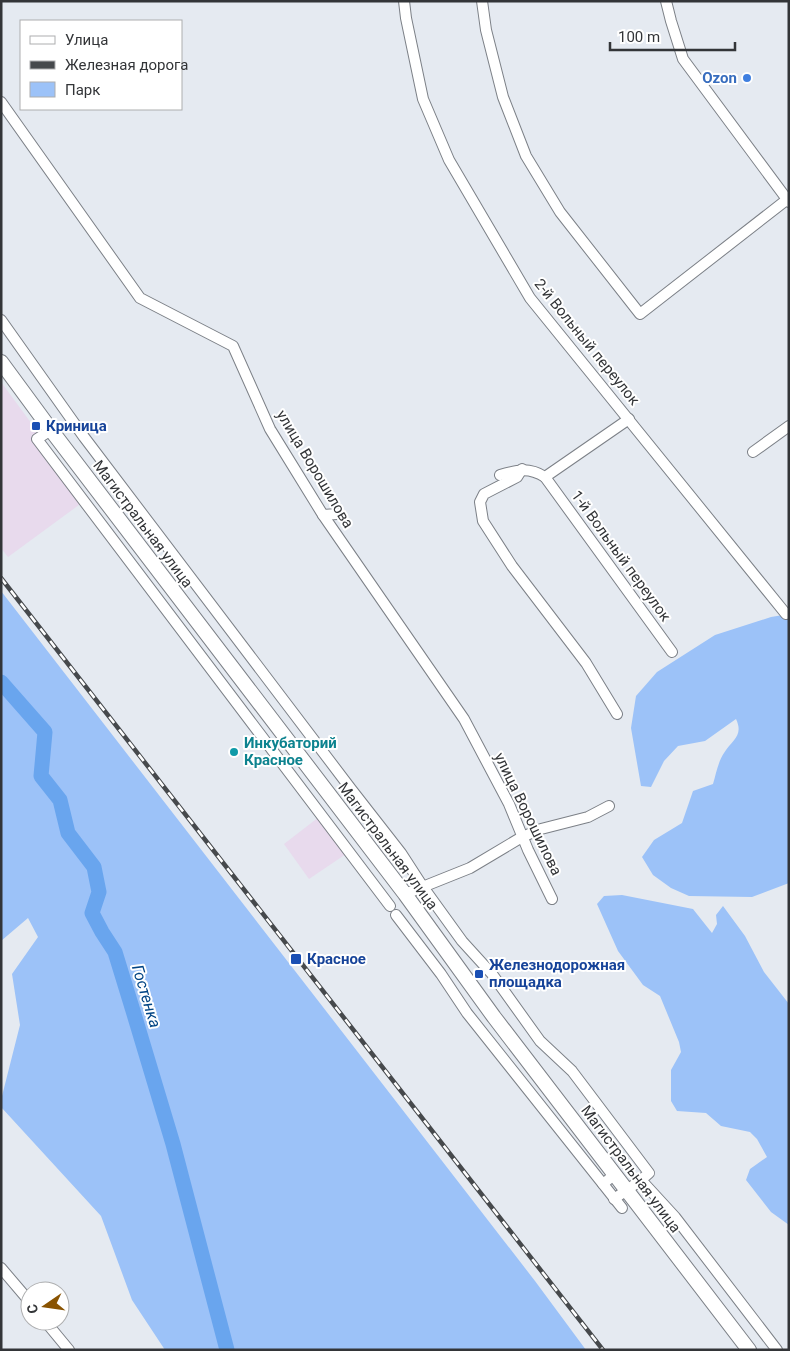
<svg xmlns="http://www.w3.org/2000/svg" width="790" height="1351" font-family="Roboto,sans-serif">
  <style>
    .commercial { fill: #e8daed }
    .green { fill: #9cc2f8 }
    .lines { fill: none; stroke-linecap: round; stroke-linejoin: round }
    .river { stroke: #69a5ee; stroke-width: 15 }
    .minor-casing { stroke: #7c8087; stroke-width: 12 }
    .major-casing { stroke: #7c8087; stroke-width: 16 }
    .minor { stroke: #fff; stroke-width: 10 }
    .major { stroke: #fff; stroke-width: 14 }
    .rail-casing { stroke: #46494c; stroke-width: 4.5 }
    .rail { stroke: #fff; stroke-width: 2.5; stroke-dasharray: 8; stroke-linecap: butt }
    .shop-dot { fill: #3f7fe0; stroke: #fff; stroke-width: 2 }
    .transit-dot { fill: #1a4fb4; stroke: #fff; stroke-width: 2 }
    .culture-dot { fill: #0f9aa8; stroke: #fff; stroke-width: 2 }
    .labels { text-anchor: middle; stroke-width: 4; stroke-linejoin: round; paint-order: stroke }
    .shop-label { font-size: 15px; font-weight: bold; fill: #366cbe; stroke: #fff; text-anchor: end }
    .street-label { font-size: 15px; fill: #333538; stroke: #fff }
    .transit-label { font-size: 15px; font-weight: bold; fill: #164399; stroke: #fff; text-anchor: start }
    .culture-label { font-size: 15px; font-weight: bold; fill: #0d838f; stroke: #fff; text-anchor: start }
    .water-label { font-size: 16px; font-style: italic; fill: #014484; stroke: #fff }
  </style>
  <rect width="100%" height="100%" fill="#e5eaf1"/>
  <g class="commercial">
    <polygon points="1,382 87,499 8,557 1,548"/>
    <polygon points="319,817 346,854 309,879 284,844"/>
  </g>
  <g class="green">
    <polygon points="1,591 535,1281 586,1350 165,1350 132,1300 101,1216 1,1107 1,1100 20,1025 12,974 38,937 28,918 1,941"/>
    <path d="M789 614V883L752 897 689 896 671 888 653 875 642 857 654 840 682 823 693 791 713 784C716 774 718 762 724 753 732 740 744 736 736 719L705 741 678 746 664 761 651 787 641 786 631 728 636 696 657 672 715 635 771 617Z"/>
    <polygon points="622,895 693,909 712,933 717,924 716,915 723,906 745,936 764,972 789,1004 789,1225 771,1212 746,1180 750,1169 767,1157 757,1139 750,1132 721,1126 706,1113 677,1111 671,1101 671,1070 681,1052 679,1042 660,996 643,985 618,951 597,904 604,896"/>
  </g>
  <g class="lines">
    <polyline class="river" points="1,682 45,732 41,776 60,800 68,833 94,867 99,892 92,913 102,932 115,952 134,1014 173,1144 227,1350"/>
    <g class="minor-casing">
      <g id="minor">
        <polyline points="404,1 406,18 423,99 449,160 530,298 786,614"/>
        <polyline points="482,1 486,30 503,97 526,156 560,212 640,314 789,198"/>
        <polyline points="666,1 671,21 683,59 789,202"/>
        <polyline points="1,102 140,298 233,346 270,429 323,515 464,719 509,804 528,850 552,899"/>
        <polyline points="1,320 84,437 351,789 401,853 423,887 462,941 492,974 540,1041 572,1071 649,1173 641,1180 675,1217 777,1350"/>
        <polyline points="51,430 37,439 390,906"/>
        <polyline points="753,452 789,426"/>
        <polyline points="522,469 517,477 484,494 480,502 483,521 512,566 586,663 617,714"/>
        <path d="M500 475C517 470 529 467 545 477L629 419"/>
        <polyline points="545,477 672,652"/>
        <polyline points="323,515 337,514"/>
        <polyline points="405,894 470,868 522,837 541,829 588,817 609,806"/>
        <polyline points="396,915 441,974 467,1013 603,1184 615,1174"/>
        <polyline points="603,1184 622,1208"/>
        <polyline points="614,1199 641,1180"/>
        <polyline points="1,1268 30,1302"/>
        <polyline points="45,1321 69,1350"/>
      </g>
    </g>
    <g class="major-casing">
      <polyline id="major" points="1,362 51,430 405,894 494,1017 749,1350"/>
    </g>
    <use href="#minor" class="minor"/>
    <use href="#major" class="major"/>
    <g class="rail-casing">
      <polyline id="rail" points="1,578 603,1350"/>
    </g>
    <use href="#rail" class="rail"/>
  </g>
  <circle class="shop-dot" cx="747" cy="78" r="5"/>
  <g class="transit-dot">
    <rect x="31" y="421" width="10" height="10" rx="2.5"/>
    <rect x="290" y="953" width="12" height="12" rx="2.5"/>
    <rect x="474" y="969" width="10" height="10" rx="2.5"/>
  </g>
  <circle class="culture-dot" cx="234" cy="752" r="5"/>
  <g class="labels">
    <g class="shop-label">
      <text x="737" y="83">Ozon</text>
    </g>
    <g class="street-label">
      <text transform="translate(587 342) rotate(51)" y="5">2-й Вольный переулок</text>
      <text transform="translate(315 469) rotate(59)" y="5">улица Ворошилова</text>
      <text transform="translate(143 524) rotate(53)" y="5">Магистральная улица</text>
      <text transform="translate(621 556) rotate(54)" y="5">1-й Вольный переулок</text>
      <text transform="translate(528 814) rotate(64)" y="5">улица Ворошилова</text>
      <text transform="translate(388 846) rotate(53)" y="5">Магистральная улица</text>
      <text transform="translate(631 1169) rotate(53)" y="5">Магистральная улица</text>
    </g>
    <g class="transit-label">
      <text x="46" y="431">Криница</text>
      <text x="307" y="964">Красное</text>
      <text x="489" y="970">Железнодорожная<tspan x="489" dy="17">площадка</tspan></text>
    </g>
    <g class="culture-label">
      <text x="244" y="748">Инкубаторий<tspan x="244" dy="17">Красное</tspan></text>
    </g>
    <g class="water-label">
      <text transform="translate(147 996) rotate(73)" y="6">Гостенка</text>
    </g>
  </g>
  <rect width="790" height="1351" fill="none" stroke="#333538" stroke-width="5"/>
  <rect x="20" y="20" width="162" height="90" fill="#ffffff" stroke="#adaeaf"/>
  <rect x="30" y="36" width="25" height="8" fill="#ffffff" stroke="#adaeaf"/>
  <text x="65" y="45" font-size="15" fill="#333538">Улица</text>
  <rect x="30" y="61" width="25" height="8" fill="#46494c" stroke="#adaeaf"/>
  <text x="65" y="70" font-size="15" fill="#333538">Железная дорога</text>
  <rect x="30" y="82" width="25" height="15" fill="#9cc2f8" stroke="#adaeaf"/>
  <text x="65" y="95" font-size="15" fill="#333538">Парк</text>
  <g transform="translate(45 1306) rotate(257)"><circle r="24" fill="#ffffff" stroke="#adaeaf"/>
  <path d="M0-4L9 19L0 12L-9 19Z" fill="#895301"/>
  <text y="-8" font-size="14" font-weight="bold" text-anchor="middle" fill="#333538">С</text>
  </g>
  <path d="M610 42v8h125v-8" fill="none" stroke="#333538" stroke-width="2.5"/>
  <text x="618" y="42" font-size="15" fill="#333538" stroke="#ffffff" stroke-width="4" paint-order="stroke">100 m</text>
</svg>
